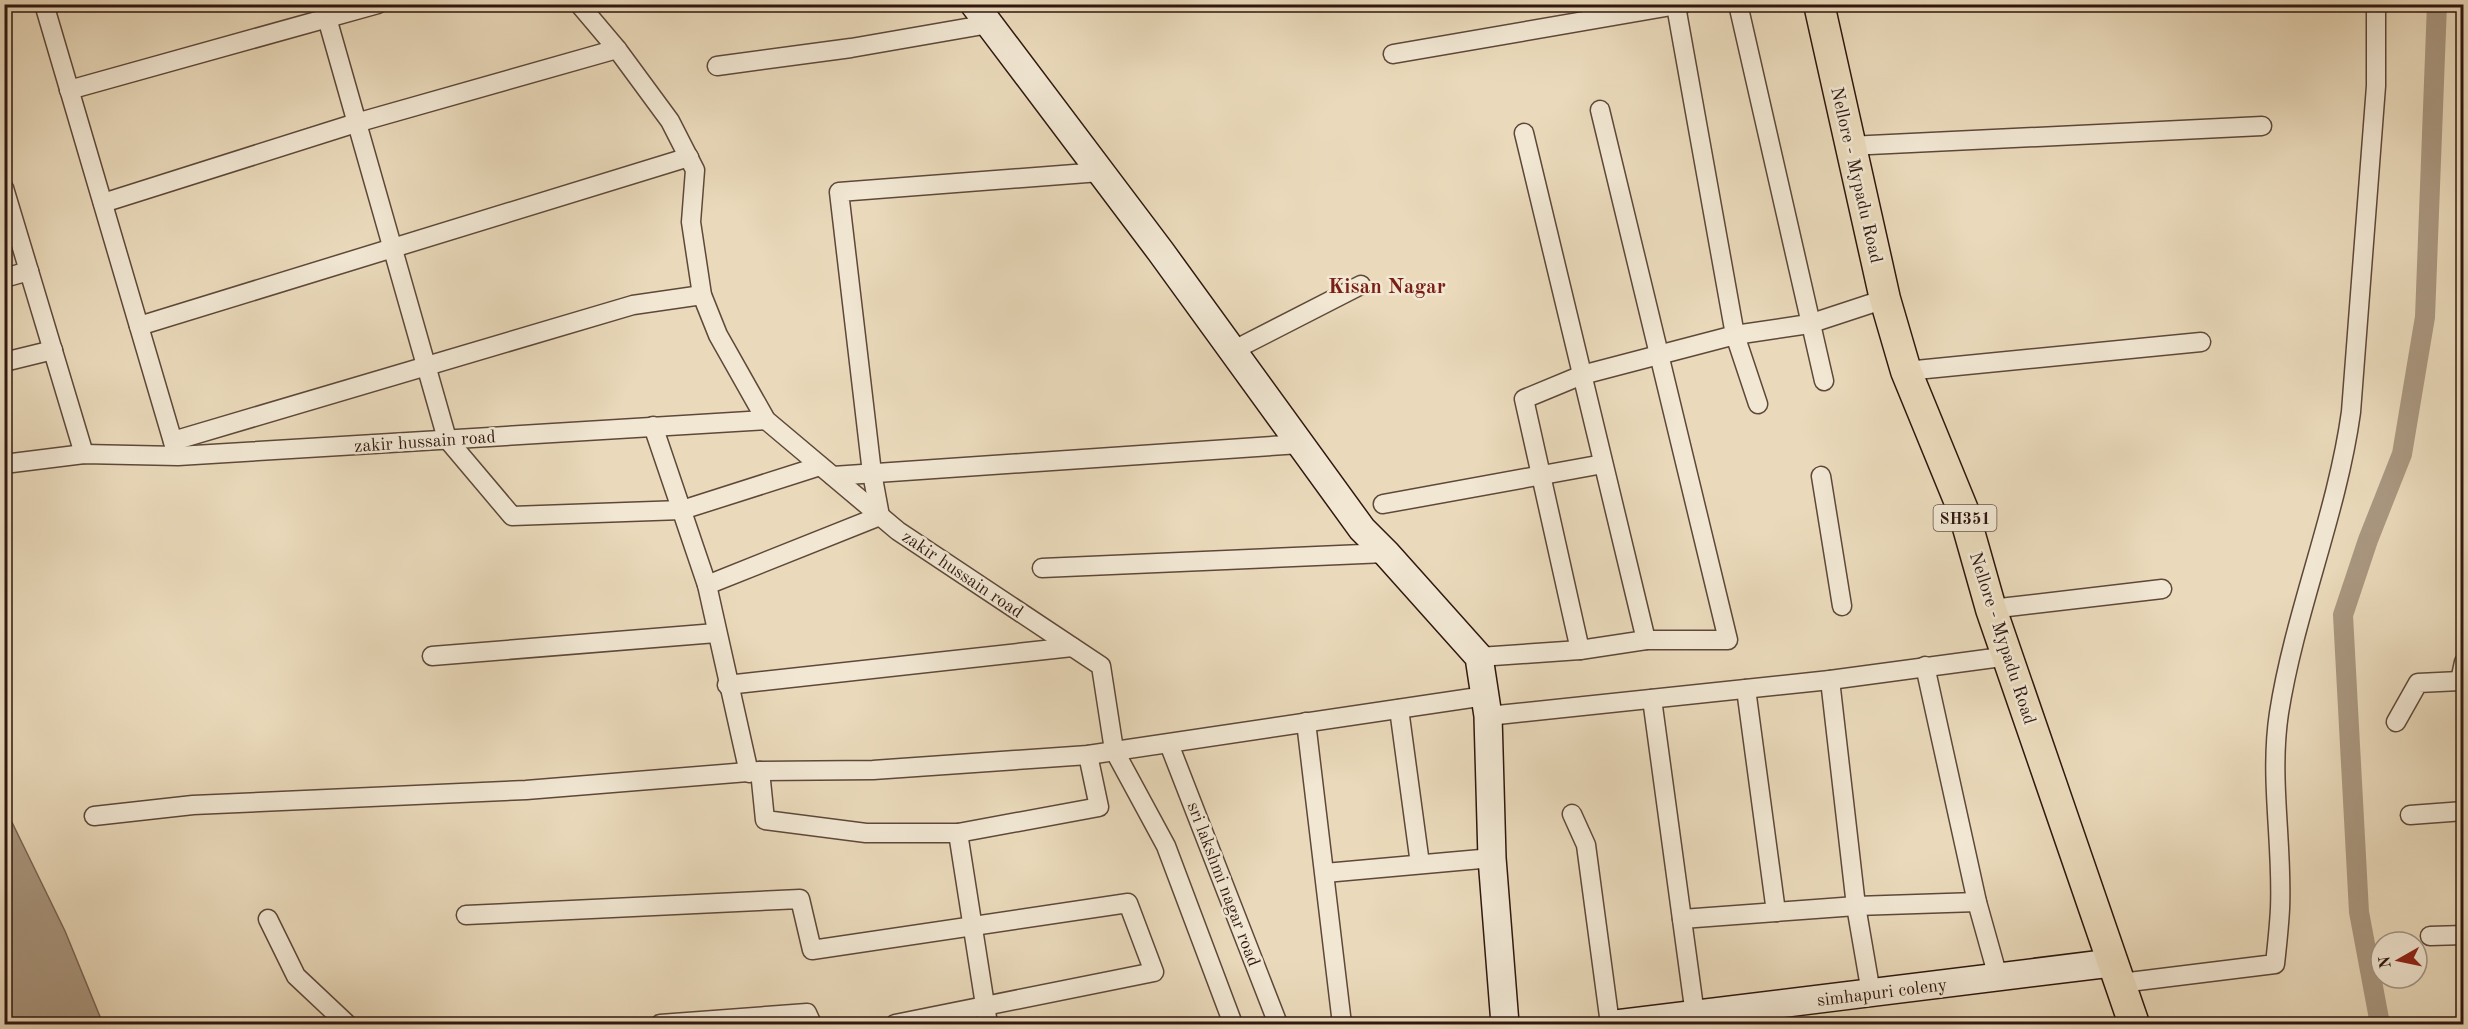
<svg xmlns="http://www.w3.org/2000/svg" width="2468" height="1029" font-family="'Old Standard TT',serif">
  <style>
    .water { fill: #aa9881; stroke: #796453; stroke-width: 1.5 }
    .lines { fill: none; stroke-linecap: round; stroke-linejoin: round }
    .canal { stroke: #aa9881; stroke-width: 20 }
    .street-casing { stroke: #5e483a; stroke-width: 21 }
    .secondary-casing { stroke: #2f170f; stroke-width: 30 }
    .primary-casing { stroke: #2f170f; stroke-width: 33 }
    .street { stroke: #f1e7d3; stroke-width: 18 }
    .secondary { stroke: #f1e7d3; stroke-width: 27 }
    .primary { stroke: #eadabb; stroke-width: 30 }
    .labels { text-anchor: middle; stroke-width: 5; stroke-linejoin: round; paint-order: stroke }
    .shield { fill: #f1e7d3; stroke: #69554a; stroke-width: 1.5 }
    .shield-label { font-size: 16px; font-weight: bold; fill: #2f170f }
    .street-label { font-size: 18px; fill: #2f170f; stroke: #f1e7d3 }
    .quarter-label { font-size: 21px; font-weight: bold; fill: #7a1f14; stroke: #f1e7d3 }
  </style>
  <rect width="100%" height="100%" fill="#eadabb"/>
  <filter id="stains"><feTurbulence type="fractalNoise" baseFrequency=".00333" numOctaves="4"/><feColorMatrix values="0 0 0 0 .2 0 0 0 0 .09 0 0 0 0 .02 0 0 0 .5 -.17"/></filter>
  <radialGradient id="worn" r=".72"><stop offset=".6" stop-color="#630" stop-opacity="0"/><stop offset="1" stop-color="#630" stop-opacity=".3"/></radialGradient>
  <polygon class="water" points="5,808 65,931 103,1024 5,1024"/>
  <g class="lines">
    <polyline class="canal" points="2380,1024 2359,912 2343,615 2368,540 2402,454 2425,317 2437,4"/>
    <g class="street-casing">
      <g id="street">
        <polyline points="44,4 176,452"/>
        <polyline points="323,4 447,439 512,516 682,510 820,466"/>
        <polyline points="579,4 617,49 670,121 695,170 691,222 702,295 718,335 766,420 898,531 1101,666 1114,750 1166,846 1233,1024"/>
        <polyline points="1738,4 1824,381"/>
        <polyline points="1676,6 1735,335 1758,404"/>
        <polyline points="1393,54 1683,4"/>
        <polyline points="717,66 851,48 989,24"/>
        <polyline points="69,90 378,4"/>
        <polyline points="1524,133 1646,640"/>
        <polyline points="1849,146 2262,126"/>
        <polyline points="4,188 84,454"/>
        <polyline points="103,203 356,123 617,49"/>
        <polyline points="4,278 29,271"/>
        <polyline points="139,326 689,157"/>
        <polyline points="1232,351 1361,285"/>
        <polyline points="4,362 53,350"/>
        <polyline points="1906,371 2201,342"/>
        <polyline points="653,426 707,585 749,773"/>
        <polyline points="173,441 633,305 702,295"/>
        <polyline points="4,464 84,454 178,456 766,420"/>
        <polyline points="833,476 1300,444"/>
        <polyline points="1821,476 1842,606"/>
        <polyline points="1383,504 1603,464"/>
        <polyline points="1042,568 1386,553"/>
        <polyline points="707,585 880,516 872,473 839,192 1100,172"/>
        <polyline points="1991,609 2162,589"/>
        <polyline points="1580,650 1524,399 1582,375 1735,335 1809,324 1885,299"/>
        <polyline points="432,656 716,633"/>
        <polyline points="1479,657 1580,650 1646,640 1728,640 1600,110"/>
        <polyline points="2464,662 2460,681 2464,684"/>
        <polyline points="1925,666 1977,902 1998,977"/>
        <polyline points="1830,680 1856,906 1871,993"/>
        <polyline points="727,685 1072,647"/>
        <polyline points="1746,689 1776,912"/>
        <polyline points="1652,699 1695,1015"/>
        <polyline points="1399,709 1420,864"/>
        <polyline points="1488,716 1830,680 2009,656"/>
        <polyline points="1306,722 1342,1024"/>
        <polyline points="2396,722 2418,683 2460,681"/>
        <polyline points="1169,744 1278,1024"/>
        <polyline points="760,771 765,820 866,833 958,833 1099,807 1088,755"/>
        <polyline points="1572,814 1586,845 1610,1024"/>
        <polyline points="2410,815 2464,811"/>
        <polyline points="94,816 193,805 526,790 760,771 873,770 1088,755 1485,696"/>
        <polyline points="958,833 988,1024"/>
        <polyline points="1325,873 1492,858"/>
        <polyline points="466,915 800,899 812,950 1128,903 1154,972 895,1024"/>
        <polyline points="268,919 296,976 347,1024"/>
        <polyline points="1682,919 1856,906 1977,902"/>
        <polyline points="2430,936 2464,935"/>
        <path d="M2121 983 2275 964C2277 946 2279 928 2280 909 2283 844 2269 779 2279 713 2295 611 2337 514 2351 412L2376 86V4"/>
        <polyline points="660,1024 807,1013 812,1024"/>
      </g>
    </g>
    <g class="secondary-casing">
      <g id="secondary">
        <polyline points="974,4 1161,252 1362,529 1386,553 1479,657 1488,716 1492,858 1505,1024"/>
        <polyline points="1616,1024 2111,963"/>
      </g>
    </g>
    <g class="primary-casing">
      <polyline id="primary" points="1819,4 1885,299 1906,371 1963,510 1991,609 2134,1024"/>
    </g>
    <use href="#street" class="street"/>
    <use href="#secondary" class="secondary"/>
    <use href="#primary" class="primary"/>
  </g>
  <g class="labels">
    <rect class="shield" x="1933.5" y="505" width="63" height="26" rx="4.5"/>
    <g class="shield-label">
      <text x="1965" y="524">SH351</text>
    </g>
    <g class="street-label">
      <text transform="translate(1857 175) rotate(77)" y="6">Nellore - Mypadu Road</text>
      <text transform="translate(425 441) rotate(-4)" y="6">zakir hussain road</text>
      <text transform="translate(963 574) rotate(34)" y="6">zakir hussain road</text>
      <text transform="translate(2003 638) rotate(72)" y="6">Nellore - Mypadu Road</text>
      <text transform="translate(1224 884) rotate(69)" y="6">sri lakshmi nagar road</text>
      <text transform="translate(1882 992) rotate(-7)" y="6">simhapuri coleny</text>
    </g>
    <g class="quarter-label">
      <text x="1387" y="293">Kisan Nagar</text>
    </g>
  </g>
  <rect width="2468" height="1029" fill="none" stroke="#eadabb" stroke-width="24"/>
  <rect x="6" y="6" width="2456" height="1017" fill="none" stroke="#2f170f" stroke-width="3"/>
  <rect x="12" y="12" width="2444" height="1005" fill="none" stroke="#2f170f" stroke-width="1.5"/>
  <g transform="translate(2399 960) rotate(261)"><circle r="28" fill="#f1e7d3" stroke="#a39485" stroke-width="1.5"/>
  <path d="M0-4.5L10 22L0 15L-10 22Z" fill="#8f2418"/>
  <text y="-9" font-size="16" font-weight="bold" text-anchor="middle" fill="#2f170f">N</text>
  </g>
  <rect width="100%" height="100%" filter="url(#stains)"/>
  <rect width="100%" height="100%" fill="url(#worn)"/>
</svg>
